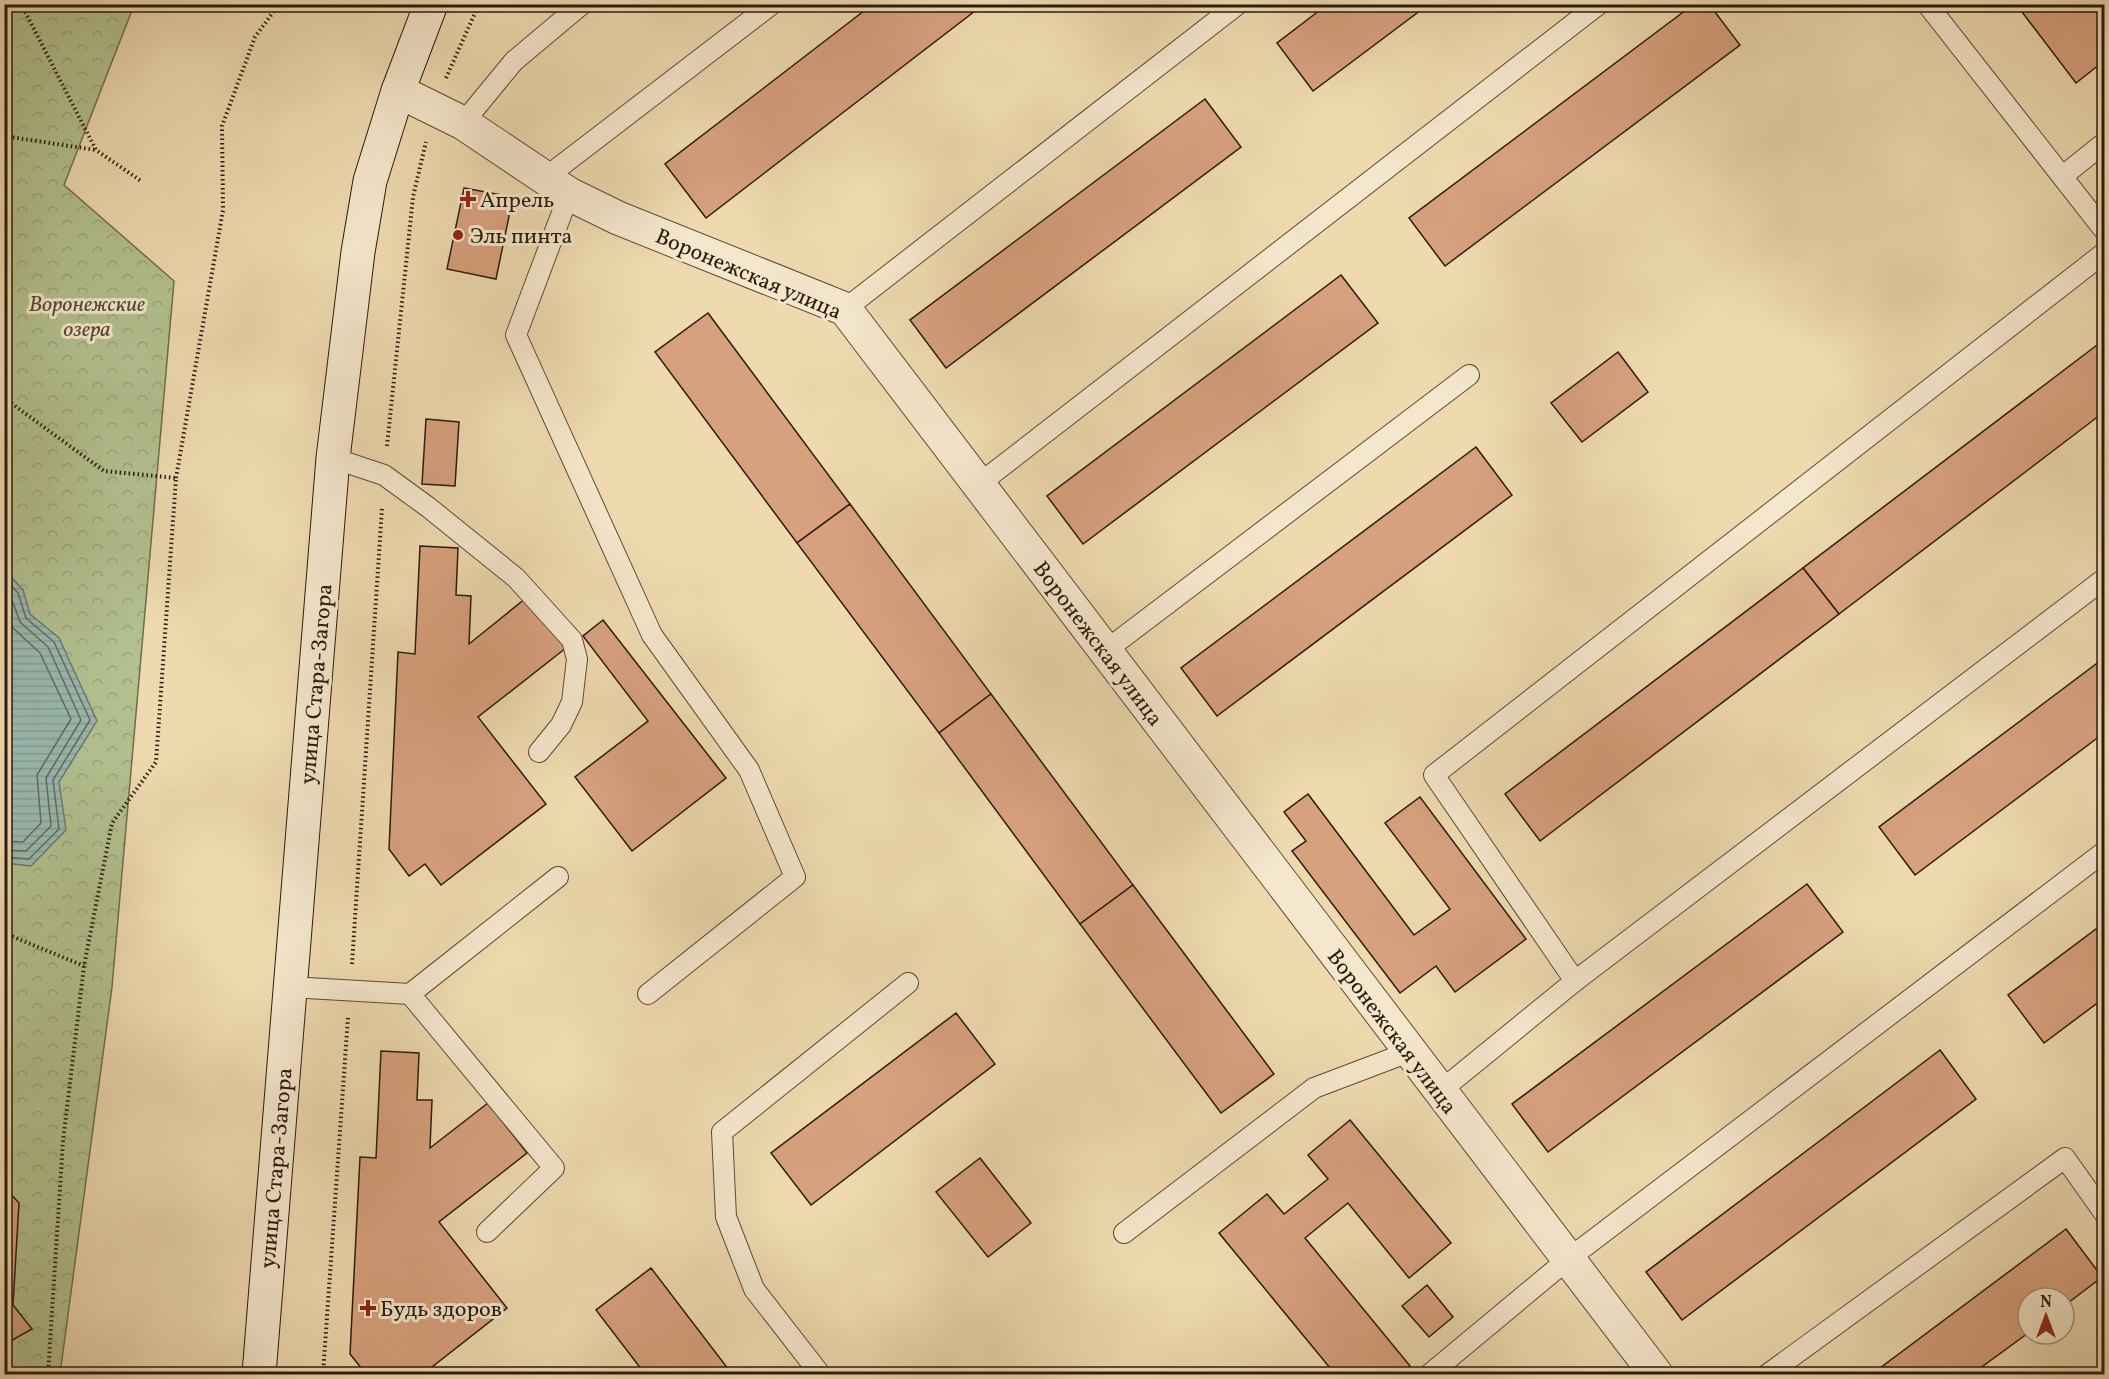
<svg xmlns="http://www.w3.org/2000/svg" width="2109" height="1379" font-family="Vollkorn,serif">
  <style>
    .park { fill: url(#park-crowns); stroke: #6e6e50; stroke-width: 1.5 }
    .water { fill: url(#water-rules); stroke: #6d7a70; stroke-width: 1.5 }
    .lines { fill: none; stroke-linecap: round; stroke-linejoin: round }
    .shore { stroke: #626a60; stroke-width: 1.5 }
    .building { fill: #d7a17d; stroke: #291b0f; stroke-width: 1.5 }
    .service-casing { stroke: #5a4b37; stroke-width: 22 }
    .minor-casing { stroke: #5a4b37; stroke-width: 35 }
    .secondary-casing { stroke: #291b0f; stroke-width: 35 }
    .path { stroke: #291b0f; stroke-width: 4; stroke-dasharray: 1.5 3; stroke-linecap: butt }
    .service { stroke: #f5e7cc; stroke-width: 20 }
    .minor { stroke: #f5e7cc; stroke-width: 33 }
    .secondary { stroke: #f5e7cc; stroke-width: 33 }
    .poi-dot { fill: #8f2418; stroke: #f5e7cc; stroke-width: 2 }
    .labels { text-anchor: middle; stroke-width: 6; stroke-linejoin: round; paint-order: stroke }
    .poi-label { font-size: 22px; fill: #291b0f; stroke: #f5e7cc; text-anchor: start }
    .street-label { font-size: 22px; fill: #291b0f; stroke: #f5e7cc }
    .park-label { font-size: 22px; font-style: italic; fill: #524d36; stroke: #f5e7cc }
  </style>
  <defs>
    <pattern id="park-crowns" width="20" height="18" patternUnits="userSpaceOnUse" patternTransform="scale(1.5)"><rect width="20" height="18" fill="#b3c190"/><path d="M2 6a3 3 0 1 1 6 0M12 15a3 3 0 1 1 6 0" fill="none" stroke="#9aa57b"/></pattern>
    <pattern id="water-rules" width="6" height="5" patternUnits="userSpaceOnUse" patternTransform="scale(1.5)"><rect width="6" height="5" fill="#9abab0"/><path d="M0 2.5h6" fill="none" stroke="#859f96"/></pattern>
  </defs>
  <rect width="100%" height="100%" fill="#efdab0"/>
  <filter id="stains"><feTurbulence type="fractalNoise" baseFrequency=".00333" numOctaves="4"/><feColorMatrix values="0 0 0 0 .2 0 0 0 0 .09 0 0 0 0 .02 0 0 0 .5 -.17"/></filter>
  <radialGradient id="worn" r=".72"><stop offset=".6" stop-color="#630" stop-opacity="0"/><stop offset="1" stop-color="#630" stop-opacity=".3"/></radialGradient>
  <polygon class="park" points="5,5 134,5 64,185 174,281 112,987 60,1374 5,1374"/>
  <polygon class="water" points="4,569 23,590 30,614 59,638 97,721 59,782 66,830 31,866 5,863"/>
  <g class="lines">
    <g class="shore">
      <polyline points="4,578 18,593 26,618 54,642 90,720 53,780 59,829 29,859 4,857"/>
      <polyline points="4,589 11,597 20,622 48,647 81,720 46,778 51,826 26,851 4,850"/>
      <polyline points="4,606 12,627 40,653 71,719 37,775 41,823 23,842 4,841"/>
    </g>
  </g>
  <g class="building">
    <polygon points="873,4 984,4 706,218 665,164"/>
    <polygon points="1328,4 1429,4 1313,91 1277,43"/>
    <polygon points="1694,4 1709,4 1740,45 1445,266 1409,218"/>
    <polygon points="2016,4 2104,4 2104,61 2076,83"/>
    <polygon points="1205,99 1241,147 946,368 910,320"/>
    <polygon points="464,188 513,197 496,279 447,269"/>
    <polygon points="1341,275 1378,323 1083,544 1047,496"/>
    <polygon points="708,313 850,504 797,543 655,352"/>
    <polygon points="2101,342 2104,347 2104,412 1839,614 1803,568"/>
    <polygon points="1618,352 1648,392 1582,442 1551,403"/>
    <polygon points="426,419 459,422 455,486 422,484"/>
    <polygon points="1476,447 1512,495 1217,716 1181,668"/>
    <polygon points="850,504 991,694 939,733 797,543"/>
    <polygon points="420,546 458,548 456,595 471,596 469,644 526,598 566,648 478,717 546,804 441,885 425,864 409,876 389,849 398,652 415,654"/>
    <polygon points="1803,568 1839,614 1540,841 1505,794"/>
    <polygon points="603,620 726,778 632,851 575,777 648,721 583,636"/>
    <polygon points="2104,658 2104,733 1915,875 1879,827"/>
    <polygon points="991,694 1133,885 1080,924 939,733"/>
    <polygon points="1308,794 1414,935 1450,909 1385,823 1420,797 1526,939 1455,992 1436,966 1400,993 1292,851 1306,841 1284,812"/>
    <polygon points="1807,884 1843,932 1548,1152 1512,1104"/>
    <polygon points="1133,885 1274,1074 1221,1113 1080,924"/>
    <polygon points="2104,923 2104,998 2044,1043 2008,995"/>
    <polygon points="956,1013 995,1064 811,1205 771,1153"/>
    <polygon points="1940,1050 1976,1099 1682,1320 1646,1272"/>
    <polygon points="381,1051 419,1053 417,1100 432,1100 430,1148 488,1103 527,1153 439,1222 507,1308 423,1374 391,1374 386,1369 378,1374 366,1374 350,1354 360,1157 376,1158"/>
    <polygon points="1350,1120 1451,1243 1409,1278 1348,1203 1305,1238 1410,1366 1400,1374 1335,1374 1219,1233 1267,1194 1284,1214 1328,1179 1308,1155"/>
    <polygon points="980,1158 1031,1223 988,1257 936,1192"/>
    <polygon points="4,1187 19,1203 13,1305 32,1329 7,1343 5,1369"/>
    <polygon points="2066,1229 2102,1277 2064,1306 2064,1298 2028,1298 2028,1333 1972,1374 1872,1374"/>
    <polygon points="651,1268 732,1374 645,1374 596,1310"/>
    <polygon points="1427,1285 1453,1317 1429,1337 1402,1306"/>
  </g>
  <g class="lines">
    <g class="service-casing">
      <g id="service">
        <polyline points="1927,4 2104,230"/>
        <polyline points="463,123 514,61 582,4"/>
        <polyline points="2064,175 2104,143"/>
        <polyline points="545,178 772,4"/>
        <polyline points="569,194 516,335 652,635 749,770 795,877 648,994"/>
        <polyline points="845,309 1238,4"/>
        <polyline points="333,458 384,475 428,507 516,578 572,640 577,659 572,702 561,725 539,752"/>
        <polyline points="979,484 1599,4"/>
        <polyline points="1105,651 1469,375"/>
        <polyline points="1575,981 1434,775 2104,253"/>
        <polyline points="290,987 410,994 558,877"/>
        <polyline points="410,994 554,1168 487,1232"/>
        <polyline points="1439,1092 1575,981 2104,579"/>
        <polyline points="1124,1233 1314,1088 1409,1052"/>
        <polyline points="820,1374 754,1289 726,1217 722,1132 908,983"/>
        <polyline points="1430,1374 1567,1260 2104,852"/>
        <polyline points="1768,1374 2065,1158 2104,1213"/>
      </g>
    </g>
    <g class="minor-casing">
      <polyline id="minor" points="398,91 463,123 569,194 618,218 845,309 1656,1374"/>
    </g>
    <g class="secondary-casing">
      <polyline id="secondary" points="259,1374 333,458 358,252 370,181 398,91 431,4"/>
    </g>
    <g class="path">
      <polyline points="21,4 96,150 141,181"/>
      <polyline points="446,78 479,4"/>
      <polyline points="4,136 96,150"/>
      <polyline points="4,398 104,471 176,478 156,762 112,823 84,966 63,1141 48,1374"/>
      <polyline points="387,446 413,197 426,142"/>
      <polyline points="176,478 223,210 222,126 255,37 279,4"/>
      <polyline points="4,933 84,966"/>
      <polyline points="352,964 382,508"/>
      <polyline points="323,1374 348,1017"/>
    </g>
    <use href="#service" class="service"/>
    <use href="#minor" class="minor"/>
    <use href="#secondary" class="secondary"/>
  </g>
  <g class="poi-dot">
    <path d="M465 190h6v6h6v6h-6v6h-6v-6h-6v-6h6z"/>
    <circle cx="458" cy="235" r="6"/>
    <path d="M365 1299h6v6h6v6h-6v6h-6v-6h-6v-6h6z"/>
  </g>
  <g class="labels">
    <g class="poi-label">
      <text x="480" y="207">Апрель</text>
      <text x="470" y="243">Эль пинта</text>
      <text x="380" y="1316">Будь здоров</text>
    </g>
    <g class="street-label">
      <text transform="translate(749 273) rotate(23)" y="8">Воронежская улица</text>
      <text transform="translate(1099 643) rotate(53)" y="8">Воронежская улица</text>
      <text transform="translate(315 684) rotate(-85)" y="8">улица Стара-Загора</text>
      <text transform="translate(1393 1031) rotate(53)" y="8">Воронежская улица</text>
      <text transform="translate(275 1168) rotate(-85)" y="8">улица Стара-Загора</text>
    </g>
    <g class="park-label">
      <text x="87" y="311">Воронежские<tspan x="87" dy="25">озера</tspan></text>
    </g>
  </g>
  <rect width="2109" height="1379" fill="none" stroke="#efdab0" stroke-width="24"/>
  <rect x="6" y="6" width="2097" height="1367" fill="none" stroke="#291b0f" stroke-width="3"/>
  <rect x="12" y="12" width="2085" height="1355" fill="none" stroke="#291b0f" stroke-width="1.5"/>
  <g transform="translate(2046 1316)"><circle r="28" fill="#f5e7cc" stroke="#a39580" stroke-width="1.5"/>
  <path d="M0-4.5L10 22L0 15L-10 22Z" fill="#8f2418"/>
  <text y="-9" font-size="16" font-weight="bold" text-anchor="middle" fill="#291b0f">N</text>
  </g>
  <rect width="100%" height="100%" filter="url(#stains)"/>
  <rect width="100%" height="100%" fill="url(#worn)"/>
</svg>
